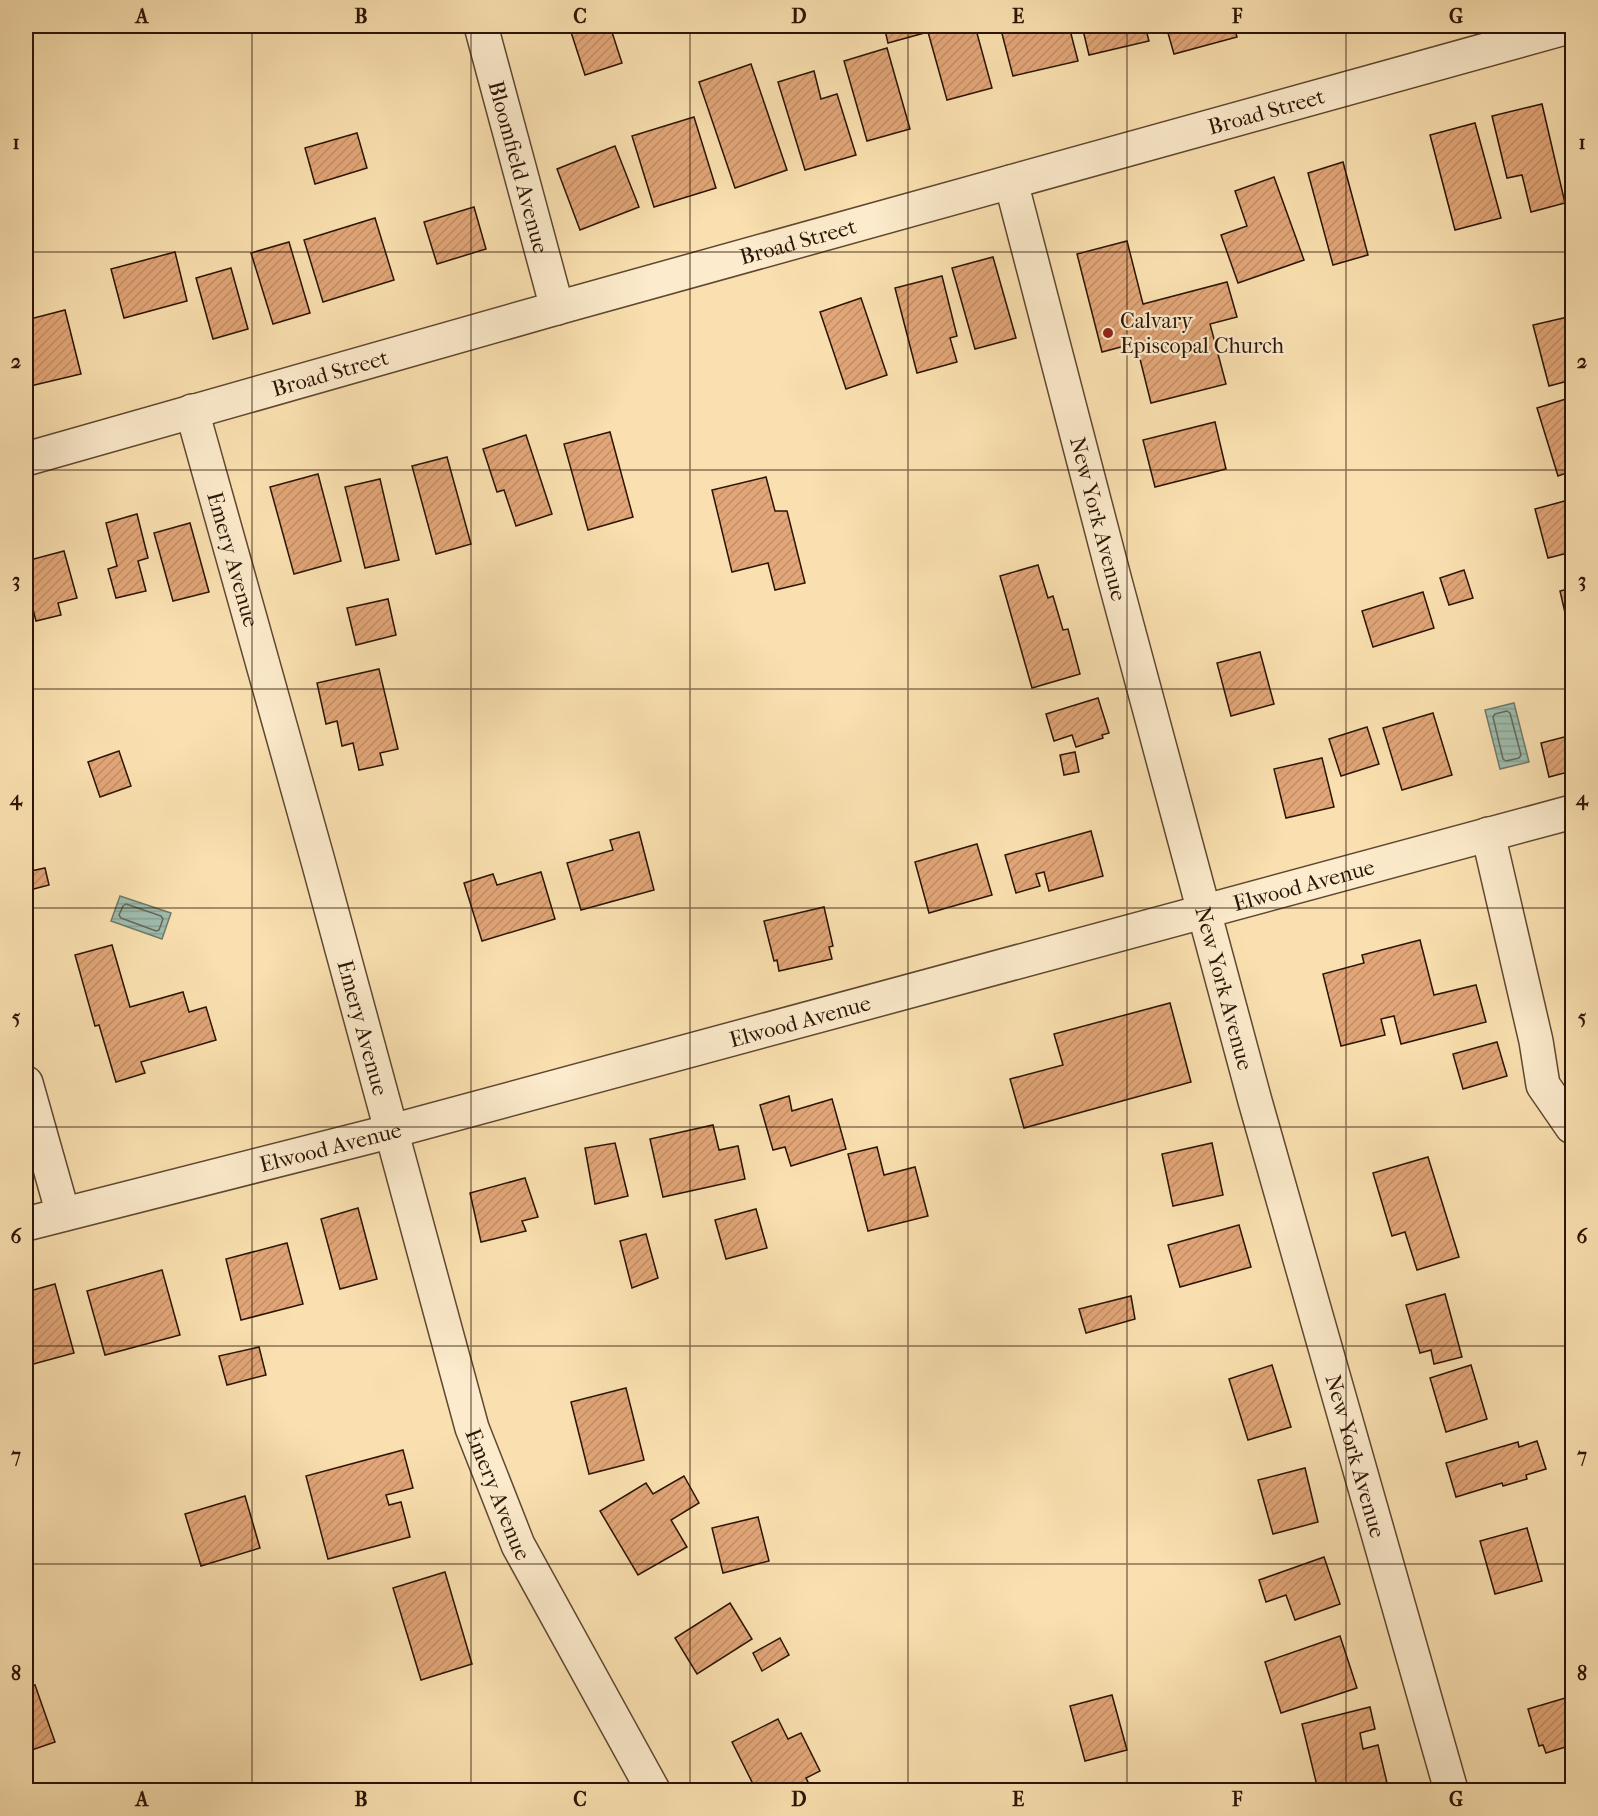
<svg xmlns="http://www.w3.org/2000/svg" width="1598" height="1816" font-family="'IM FELL French Canon',serif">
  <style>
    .water { fill: url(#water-rules); stroke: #70796b; stroke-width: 1.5 }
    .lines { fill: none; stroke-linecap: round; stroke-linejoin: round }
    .shore { stroke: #64685a; stroke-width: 1.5 }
    .building { fill: url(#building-hatch); stroke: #2b1406; stroke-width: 1.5 }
    .minor-casing { stroke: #5f4730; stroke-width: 36 }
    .minor { stroke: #fcebcc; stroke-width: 33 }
    .grid { fill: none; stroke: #2b1406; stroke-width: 1.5; stroke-opacity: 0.55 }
    .poi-dot { fill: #8f2418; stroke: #fcebcc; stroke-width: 2 }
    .labels { text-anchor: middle; stroke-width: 4.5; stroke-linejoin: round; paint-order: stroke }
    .street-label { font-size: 22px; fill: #2b1406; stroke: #fcebcc }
    .poi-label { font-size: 22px; fill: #2b1406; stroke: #fcebcc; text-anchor: start }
    .neatline { fill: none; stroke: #2b1406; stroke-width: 2 }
    .grid-label { font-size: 20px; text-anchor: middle; font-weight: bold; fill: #2b1406 }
  </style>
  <defs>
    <pattern id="water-rules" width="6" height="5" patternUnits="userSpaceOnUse" patternTransform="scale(1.5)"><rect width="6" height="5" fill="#9ebdaf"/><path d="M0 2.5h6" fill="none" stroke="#88a295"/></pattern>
    <pattern id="building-hatch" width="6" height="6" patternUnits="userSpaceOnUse" patternTransform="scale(1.5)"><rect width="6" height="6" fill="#e2a678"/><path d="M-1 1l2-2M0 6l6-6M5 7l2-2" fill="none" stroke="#c28e66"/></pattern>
  </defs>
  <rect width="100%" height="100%" fill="#fae0b0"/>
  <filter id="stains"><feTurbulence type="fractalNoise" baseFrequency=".00333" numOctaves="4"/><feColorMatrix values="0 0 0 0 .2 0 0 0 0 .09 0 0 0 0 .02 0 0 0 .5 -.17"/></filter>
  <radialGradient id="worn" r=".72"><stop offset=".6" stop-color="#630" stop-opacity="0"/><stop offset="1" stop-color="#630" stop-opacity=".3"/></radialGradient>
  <g class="water">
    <polygon points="1514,703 1529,762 1500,769 1485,710"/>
    <polygon points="120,896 171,913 162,939 111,921"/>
  </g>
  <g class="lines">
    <g class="shore">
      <polygon points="1507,711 1510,713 1521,755 1519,758 1506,761 1503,759 1493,717 1495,714"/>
      <polygon points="126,904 161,916 163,919 159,930 156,931 121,918 119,915 123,906"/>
    </g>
  </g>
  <g class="building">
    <polygon points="569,26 610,26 622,63 585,75"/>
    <polygon points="884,26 975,26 992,88 947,100 928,32 888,43"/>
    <polygon points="1000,26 1069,26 1078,61 1013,76"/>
    <polygon points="1082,26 1145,26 1149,41 1089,55"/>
    <polygon points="1166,26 1234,26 1237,37 1174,54"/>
    <polygon points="887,48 910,129 867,141 844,61"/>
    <polygon points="751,64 787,170 735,188 699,82"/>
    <polygon points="814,71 821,99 837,94 856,155 805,170 778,82"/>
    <polygon points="1542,104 1565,203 1531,212 1522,175 1507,178 1492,116"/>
    <polygon points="694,117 716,188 654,207 632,136"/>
    <polygon points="1475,123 1501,218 1455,230 1430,135"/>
    <polygon points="357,133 367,168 315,184 305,148"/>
    <polygon points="615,146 639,207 580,230 557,169"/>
    <polygon points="1343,162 1368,255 1333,265 1308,173"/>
    <polygon points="1274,177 1304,260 1238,283 1221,235 1247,226 1235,191"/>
    <polygon points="474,207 486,249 437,264 424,222"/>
    <polygon points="375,218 394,280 323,302 304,240"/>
    <polygon points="1127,241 1143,304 1227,282 1237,317 1210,324 1226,384 1151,403 1136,343 1102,352 1077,254"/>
    <polygon points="289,242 310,313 273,324 251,253"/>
    <polygon points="175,252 187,301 124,318 111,269"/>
    <polygon points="993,257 1016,338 975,349 952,268"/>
    <polygon points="231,268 248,329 213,339 196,278"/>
    <polygon points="942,276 957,336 950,338 957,362 917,373 895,288"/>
    <polygon points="861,298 887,375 846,389 820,312"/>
    <polygon points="65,310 81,374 26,387 26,320"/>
    <polygon points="1572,316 1572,380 1549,386 1533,325"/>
    <polygon points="1572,397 1572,471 1558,476 1537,408"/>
    <polygon points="1215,422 1226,469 1155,487 1143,440"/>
    <polygon points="610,432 633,517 588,530 564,444"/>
    <polygon points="526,435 552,514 516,526 504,490 497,492 483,449"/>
    <polygon points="447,457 471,544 436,554 412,466"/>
    <polygon points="318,474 341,561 294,574 270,487"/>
    <polygon points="766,477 775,511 787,511 805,583 775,590 768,563 732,572 712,490"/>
    <polygon points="380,479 399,560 365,568 345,487"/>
    <polygon points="1572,499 1572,552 1548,558 1535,509"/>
    <polygon points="137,514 148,558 138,561 146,591 116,598 108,569 117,566 106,523"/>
    <polygon points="190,523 209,592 173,601 154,533"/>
    <polygon points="64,551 77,598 58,603 61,615 36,621 26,582 26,561"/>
    <polygon points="1038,565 1048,598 1053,596 1063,630 1068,629 1080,674 1032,688 1000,576"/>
    <polygon points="1464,570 1473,598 1449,605 1440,578"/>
    <polygon points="1572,588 1572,643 1560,591"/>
    <polygon points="1423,592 1434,628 1373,647 1362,611"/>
    <polygon points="388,599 396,635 356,645 347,608"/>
    <polygon points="1260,652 1274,704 1231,716 1217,663"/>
    <polygon points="379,669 398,749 380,753 383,765 359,770 353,743 342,746 337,721 326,724 317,683"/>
    <polygon points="1098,698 1109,733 1102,735 1103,738 1076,747 1072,735 1054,741 1046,714"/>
    <polygon points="1433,713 1452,775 1402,790 1383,728"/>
    <polygon points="1367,727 1379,764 1341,776 1329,739"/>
    <polygon points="1572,735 1572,771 1549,777 1541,743"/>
    <polygon points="119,751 131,786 100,797 88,762"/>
    <polygon points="1075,752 1079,772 1064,775 1060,755"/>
    <polygon points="1322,758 1334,807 1286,818 1274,769"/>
    <polygon points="1091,831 1103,876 1049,891 1044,872 1036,874 1040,886 1016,893 1005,855"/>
    <polygon points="639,832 654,890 581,910 567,863 613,850 610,840"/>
    <polygon points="977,844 992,895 929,913 915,862"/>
    <polygon points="45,868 49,885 26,891 26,872"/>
    <polygon points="541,872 555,919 482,941 464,883 493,874 497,885"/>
    <polygon points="824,907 833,946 829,947 832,959 779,971 777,960 774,961 764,921"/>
    <polygon points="1420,940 1434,995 1476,985 1486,1022 1401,1044 1394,1016 1381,1019 1385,1035 1341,1046 1323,974 1364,963 1362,955"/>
    <polygon points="112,945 130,1007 183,992 189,1012 206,1007 216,1040 141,1062 145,1073 116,1082 99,1025 95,1026 75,955"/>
    <polygon points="1170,1003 1191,1082 1024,1128 1010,1079 1063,1065 1054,1034"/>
    <polygon points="1497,1042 1507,1076 1463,1089 1453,1054"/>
    <polygon points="789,1096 792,1111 832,1099 846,1149 791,1166 785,1147 773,1150 760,1105"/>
    <polygon points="713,1125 719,1150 738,1146 745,1179 663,1197 650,1139"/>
    <polygon points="615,1143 628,1196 595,1204 585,1148"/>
    <polygon points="1212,1143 1223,1195 1173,1206 1162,1154"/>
    <polygon points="877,1147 884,1175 915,1167 928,1216 868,1231 848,1154"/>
    <polygon points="1428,1157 1459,1257 1417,1270 1405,1232 1392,1236 1373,1173"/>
    <polygon points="525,1178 538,1217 522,1221 526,1231 481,1242 470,1193"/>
    <polygon points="358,1208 377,1279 340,1289 321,1219"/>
    <polygon points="756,1209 767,1248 726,1259 715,1220"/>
    <polygon points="1239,1225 1251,1267 1180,1287 1168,1245"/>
    <polygon points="646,1234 658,1278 632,1288 620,1241"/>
    <polygon points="287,1243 303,1304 241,1320 226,1259"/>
    <polygon points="162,1270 180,1335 105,1355 87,1291"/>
    <polygon points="55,1284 74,1353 26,1366 26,1292"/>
    <polygon points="1445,1294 1462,1357 1434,1364 1431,1350 1420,1353 1406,1305"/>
    <polygon points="1131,1296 1135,1319 1086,1333 1079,1309"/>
    <polygon points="259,1347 266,1375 227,1385 219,1356"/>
    <polygon points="1272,1365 1291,1427 1248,1440 1229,1379"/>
    <polygon points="1471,1365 1487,1419 1446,1432 1430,1378"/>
    <polygon points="626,1388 644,1460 589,1474 571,1402"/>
    <polygon points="1537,1441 1546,1469 1526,1475 1527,1479 1503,1486 1502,1483 1456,1497 1446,1463 1518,1442 1519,1447"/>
    <polygon points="403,1450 413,1488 386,1495 389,1505 401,1502 410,1537 328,1559 306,1476"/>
    <polygon points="1305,1468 1318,1522 1273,1534 1258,1480"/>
    <polygon points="684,1476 699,1503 671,1520 687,1547 638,1575 600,1511 646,1483 653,1494"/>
    <polygon points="245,1496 260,1548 201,1566 185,1514"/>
    <polygon points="758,1517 769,1561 723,1573 712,1528"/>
    <polygon points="1527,1528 1542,1581 1495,1594 1480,1541"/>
    <polygon points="1324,1557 1340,1604 1295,1620 1286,1595 1266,1602 1259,1580"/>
    <polygon points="445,1572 472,1664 421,1680 393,1588"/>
    <polygon points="730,1603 752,1639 697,1674 675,1638"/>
    <polygon points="1340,1636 1357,1688 1281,1713 1265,1662"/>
    <polygon points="780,1638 789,1655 762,1671 753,1653"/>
    <polygon points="35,1685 55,1742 26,1752 26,1688"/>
    <polygon points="1112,1695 1127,1750 1085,1761 1070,1706"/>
    <polygon points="1572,1696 1572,1745 1546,1753 1543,1745 1539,1746 1528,1709"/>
    <polygon points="1370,1707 1375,1729 1360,1733 1363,1749 1378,1745 1387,1783 1358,1790 1318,1790 1302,1724"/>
    <polygon points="778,1719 788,1739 801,1733 820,1771 806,1778 812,1790 756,1790 732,1742"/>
    <polygon points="1572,1783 1572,1790 1561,1790 1560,1786"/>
  </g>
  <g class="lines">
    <g class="minor-casing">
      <g id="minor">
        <path id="s1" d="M481 26 557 308"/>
        <path id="s2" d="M1011 182 1115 581 1255 1101 1451 1790"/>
        <path id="s3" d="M192 411 318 861 472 1428 518 1545 653 1790"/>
        <path id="s4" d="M26 459 557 308 1572 26"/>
        <polyline points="1488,834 1536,1041 1543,1085 1572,1127"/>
        <polyline points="26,1083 63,1214"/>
        <path id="s5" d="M26 1224 392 1131 1572 812"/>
      </g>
    </g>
    <use href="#minor" class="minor"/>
  </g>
  <path class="grid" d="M252 26V1790M471 26V1790M690 26V1790M908 26V1790M1127 26V1790M1346 26V1790M26 252H1572M26 470H1572M26 689H1572M26 908H1572M26 1127H1572M26 1346H1572M26 1564H1572"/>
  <circle class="poi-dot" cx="1108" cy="333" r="6"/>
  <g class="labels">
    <g class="street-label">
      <text dy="8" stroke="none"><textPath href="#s4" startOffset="1288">Broad Street</textPath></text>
      <text dy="8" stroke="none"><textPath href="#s1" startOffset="146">Bloomfield Avenue</textPath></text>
      <text dy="8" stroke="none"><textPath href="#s4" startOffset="802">Broad Street</textPath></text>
      <text dy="8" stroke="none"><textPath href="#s4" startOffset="316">Broad Street</textPath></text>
      <text dy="8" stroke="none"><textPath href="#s2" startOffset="348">New York Avenue</textPath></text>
      <text dy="8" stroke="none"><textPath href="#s3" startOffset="154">Emery Avenue</textPath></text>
      <text dy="8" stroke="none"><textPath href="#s5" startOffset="1322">Elwood Avenue</textPath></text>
      <text dy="8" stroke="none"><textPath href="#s2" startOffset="834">New York Avenue</textPath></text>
      <text dy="8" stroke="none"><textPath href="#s5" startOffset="800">Elwood Avenue</textPath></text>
      <text dy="8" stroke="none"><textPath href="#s3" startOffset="640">Emery Avenue</textPath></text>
      <text dy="8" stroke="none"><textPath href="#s5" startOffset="314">Elwood Avenue</textPath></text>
      <text dy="8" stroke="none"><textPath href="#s2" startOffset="1320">New York Avenue</textPath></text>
      <text dy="8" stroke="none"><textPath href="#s3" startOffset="1126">Emery Avenue</textPath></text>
    </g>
    <g class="poi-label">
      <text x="1120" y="328">Calvary<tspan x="1120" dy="25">Episcopal Church</tspan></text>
    </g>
  </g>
  <rect width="1598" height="1816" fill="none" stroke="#fae0b0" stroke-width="66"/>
  <rect x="33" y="33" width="1532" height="1750" class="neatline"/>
  <g class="grid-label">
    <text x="142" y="23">A</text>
    <text x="361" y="23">B</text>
    <text x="580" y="23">C</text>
    <text x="799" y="23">D</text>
    <text x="1018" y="23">E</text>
    <text x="1237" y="23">F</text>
    <text x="1456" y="23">G</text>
    <text x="16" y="149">1</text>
    <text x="1582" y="149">1</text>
    <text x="16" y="368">2</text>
    <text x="1582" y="368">2</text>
    <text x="16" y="587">3</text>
    <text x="1582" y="587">3</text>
    <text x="16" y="805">4</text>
    <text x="1582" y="805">4</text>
    <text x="16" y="1024">5</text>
    <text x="1582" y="1024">5</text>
    <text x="16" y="1243">6</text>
    <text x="1582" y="1243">6</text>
    <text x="16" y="1462">7</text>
    <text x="1582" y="1462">7</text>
    <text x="16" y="1680">8</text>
    <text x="1582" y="1680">8</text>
    <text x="142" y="1806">A</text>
    <text x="361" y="1806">B</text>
    <text x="580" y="1806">C</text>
    <text x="799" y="1806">D</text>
    <text x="1018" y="1806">E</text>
    <text x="1237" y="1806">F</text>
    <text x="1456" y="1806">G</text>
  </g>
  <rect width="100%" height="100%" filter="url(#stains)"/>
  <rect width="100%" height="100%" fill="url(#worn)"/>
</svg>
